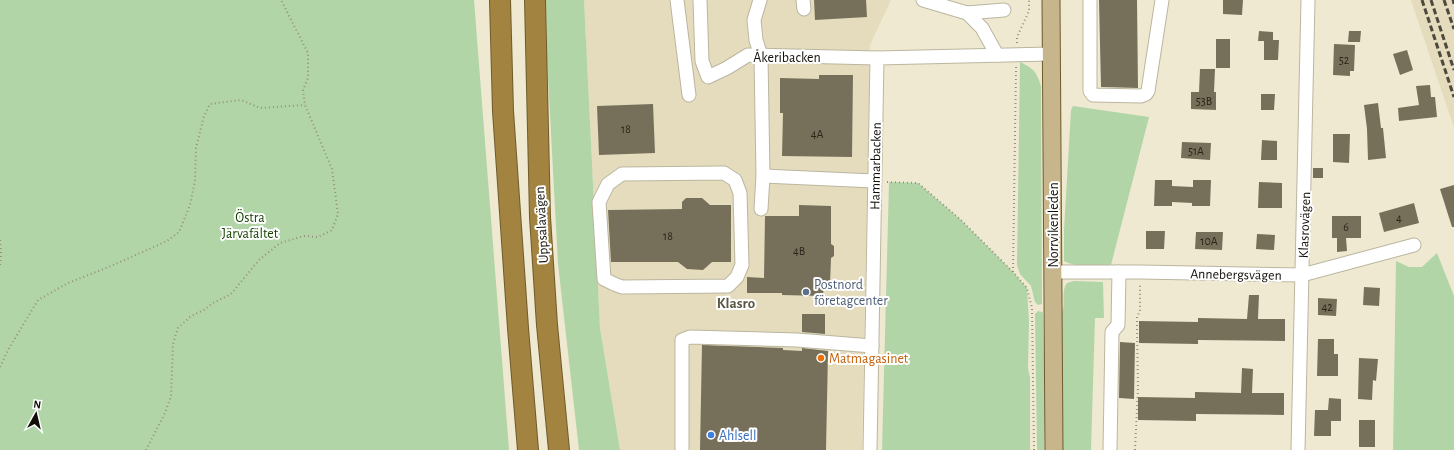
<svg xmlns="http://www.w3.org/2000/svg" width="1454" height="450" font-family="'Alegreya Sans',sans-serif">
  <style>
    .built { fill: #e4dcbd }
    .green { fill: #b2d5a7 }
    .building { fill: #76705b }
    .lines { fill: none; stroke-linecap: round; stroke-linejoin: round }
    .minor-casing { stroke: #bbb69f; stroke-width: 15 }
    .major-casing { stroke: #6f5b2c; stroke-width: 19 }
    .highway-casing { stroke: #6f5b2c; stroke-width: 22 }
    .path { stroke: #948f7e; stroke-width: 2; stroke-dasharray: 1 3; stroke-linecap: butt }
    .minor { stroke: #fff; stroke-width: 13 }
    .major { stroke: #c7b58c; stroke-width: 17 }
    .highway { stroke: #a28440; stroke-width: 20 }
    .rail { stroke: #4d4a3d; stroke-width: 3; stroke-dasharray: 6 3; stroke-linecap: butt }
    .service-dot { fill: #5c6f8a; stroke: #fff; stroke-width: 1.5 }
    .food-dot { fill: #e8710a; stroke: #fff; stroke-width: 1.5 }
    .shop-dot { fill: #3f7fe0; stroke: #fff; stroke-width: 1.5 }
    .labels { text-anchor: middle; stroke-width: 4; stroke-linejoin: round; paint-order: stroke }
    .number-label { font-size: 12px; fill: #2a261b }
    .street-label { font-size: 14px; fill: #100e06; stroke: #fff }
    .park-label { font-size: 14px; fill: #174402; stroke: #fff }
    .service-label { font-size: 14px; fill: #4e5e75; stroke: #fff; text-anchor: start }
    .food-label { font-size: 14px; fill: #c56008; stroke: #fff; text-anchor: start }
    .shop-label { font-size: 14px; fill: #366cbe; stroke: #fff; text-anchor: start }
    .neighbourhood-label { font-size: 15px; font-weight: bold; fill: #5c5642; stroke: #fff }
  </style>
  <rect width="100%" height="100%" fill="#efe9d1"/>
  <g class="built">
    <polygon points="584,0 891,0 870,45 862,450 620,450 600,328"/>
    <polygon points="1411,0 1454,0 1454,128"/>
  </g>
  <g class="green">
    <polygon points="0,0 474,0 509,450 0,450"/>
    <polygon points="546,0 584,0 600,328 620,450 579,450 558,264 547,59"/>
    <path d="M1020 62C1033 68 1037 72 1041 86L1042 304 1038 305 1035 302 1031 286 1020 274 1017 265Z"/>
    <path d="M1073 106 1149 117 1111 265C1097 265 1075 268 1064 261V230L1071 110Z"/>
    <polygon points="889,182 918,183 961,220 1013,272 1027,288 1029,322 1028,368 1030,378 1030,450 882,450"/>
    <polygon points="1437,253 1454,296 1454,450 1393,450 1396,261 1409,267 1422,267"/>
    <path d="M1074 281 1103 282 1104 318H1095L1091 450H1062L1061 314C1067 305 1060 292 1067 283Z"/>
    <polygon points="1038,311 1042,312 1043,313 1045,407 1044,450 1037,450 1035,314"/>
  </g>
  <g class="building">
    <polygon points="814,0 866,0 867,17 815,20"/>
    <polygon points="1099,0 1137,0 1138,88 1101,87"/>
    <polygon points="1223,0 1243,0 1242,15 1223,14"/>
    <polygon points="1259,31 1273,32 1273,40 1279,40 1278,60 1264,60 1264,41 1258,41"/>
    <polygon points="1349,31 1361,31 1360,42 1348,42"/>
    <rect x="1216" y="39" width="14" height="29"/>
    <polygon points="1334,44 1355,45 1354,71 1350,71 1350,76 1333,75"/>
    <polygon points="1407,50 1413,70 1400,75 1393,54"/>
    <polygon points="1200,69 1215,69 1214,92 1216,92 1216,110 1191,109 1191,92 1199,92"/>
    <polygon points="819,75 853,75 852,157 782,156 783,113 780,113 780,78 819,79"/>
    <polygon points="1430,85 1431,97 1435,97 1437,117 1399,121 1398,108 1419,105 1416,86"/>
    <polygon points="1261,94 1275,94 1274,110 1261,110"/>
    <polygon points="1378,103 1381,128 1383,128 1386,158 1368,160 1367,129 1364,105"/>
    <polygon points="653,104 655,153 599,155 597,106"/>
    <polygon points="1333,134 1350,134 1349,163 1333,162"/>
    <polygon points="1262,140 1277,141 1277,160 1261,160"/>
    <polygon points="1182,142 1211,143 1210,160 1181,158"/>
    <rect x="1313" y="168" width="10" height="10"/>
    <polygon points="1155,180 1172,180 1172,186 1193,187 1193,180 1211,180 1210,206 1192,206 1192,203 1172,202 1172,206 1154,206"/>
    <polygon points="1259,182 1282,183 1282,208 1258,208"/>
    <polygon points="1454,185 1454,227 1452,227 1440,189"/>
    <polygon points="686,198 702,198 710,205 731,205 731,262 712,262 703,270 687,269 678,262 611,262 608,210 682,209 682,202"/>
    <polygon points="1414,203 1419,223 1384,232 1379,213"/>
    <polygon points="799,205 831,206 831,244 834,246 834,256 831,258 830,285 824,285 823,296 782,295 782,293 747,293 747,277 764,278 765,216 799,216"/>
    <polygon points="1332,216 1361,216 1361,238 1346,238 1347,251 1337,252 1337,238 1332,238"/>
    <polygon points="1146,231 1165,231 1164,249 1146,249"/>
    <polygon points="1196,232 1223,232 1222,250 1195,249"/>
    <polygon points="1257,234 1275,235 1274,250 1256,249"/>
    <polygon points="1364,287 1380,288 1379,306 1363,305"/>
    <polygon points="1249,295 1259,295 1258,319 1285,319 1285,341 1198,340 1198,344 1139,343 1139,321 1198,322 1198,318 1247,319"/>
    <polygon points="1318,298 1337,299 1336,316 1318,315"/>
    <polygon points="802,314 825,314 825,334 802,332"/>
    <polygon points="1318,339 1334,339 1334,354 1338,354 1338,376 1317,376"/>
    <polygon points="1120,342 1135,343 1134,399 1119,398"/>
    <polygon points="702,345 783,348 783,350 802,351 802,348 828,351 826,450 700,450"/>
    <polygon points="1359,358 1378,359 1376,381 1373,380 1372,400 1358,399"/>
    <polygon points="1242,368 1253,369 1252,393 1284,393 1284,415 1196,414 1196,421 1138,420 1138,397 1195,398 1195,392 1241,393"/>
    <polygon points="1329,398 1341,399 1341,421 1331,421 1331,436 1314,436 1315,410 1328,410"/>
    <rect x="1359" y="420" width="16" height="27"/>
  </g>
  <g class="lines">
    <g class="minor-casing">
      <g id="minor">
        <polyline points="677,0 689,95"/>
        <polyline points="700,0 702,61 708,77 727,68 748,55 877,58"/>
        <polyline points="760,0 754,20 756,40 761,56 763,176 761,209"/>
        <polyline points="803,0 804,9"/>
        <polyline points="923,0 967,13 982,28 997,55"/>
        <polyline points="1090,0 1090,91 1093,95 1141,96 1146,94 1148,91 1162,0"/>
        <polyline points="967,13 1004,10"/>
        <polygon points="724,173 735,180 740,193 742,265 737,277 728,286 622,287 614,284 604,279 599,202 608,184 622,174"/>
        <polyline points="763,176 874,181"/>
        <polyline points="1054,272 1140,272 1302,275 1414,245"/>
        <polyline points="682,450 682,340 690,337 797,340 872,346"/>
        <polyline points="870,450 877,58 1052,54"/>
        <polyline points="1110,450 1112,332 1118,325 1119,272"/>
        <polyline points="1298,450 1308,0"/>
      </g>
    </g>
    <g class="major-casing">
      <polyline id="major" points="1051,0 1054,450"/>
    </g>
    <g class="highway-casing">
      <g id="highway">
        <polyline points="500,0 503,111 518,328 528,450"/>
        <polyline points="535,0 540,217 547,325 559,450"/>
      </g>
    </g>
    <g class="path">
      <polyline points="1017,43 1017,37 1029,11 1029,0"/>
      <polyline points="1016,67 1013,272 1027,288 1032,308 1034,450"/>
      <polyline points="887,182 918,183 961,220 1013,272"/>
      <polyline points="0,240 1,254 0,265"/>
      <polyline points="0,367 8,350 38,300 68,283 111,266 167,241 179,232 190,205 195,181 196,148 204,116 210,104 241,100 260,108 305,105"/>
      <polyline points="146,450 165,413 171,396 173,344 178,328 191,316 204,310 213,303 231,294 259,260 280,243 304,236 318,237 332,230 338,214 332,169 305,105 303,90 308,78 308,53 281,0"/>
      <polyline points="1135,450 1138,388 1137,330 1137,317 1140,311 1140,284"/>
    </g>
    <use href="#minor" class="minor"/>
    <use href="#major" class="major"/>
    <use href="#highway" class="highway"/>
    <g class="rail">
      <polyline points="1422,0 1454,97"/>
      <polyline points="1431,0 1454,70"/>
      <polyline points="1444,0 1454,29"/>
      <polyline points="1453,0 1454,4"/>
    </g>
  </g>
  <circle class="service-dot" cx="806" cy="292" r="4"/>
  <circle class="food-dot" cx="821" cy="358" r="4"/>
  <circle class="shop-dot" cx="711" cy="435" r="4"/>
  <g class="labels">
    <g class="number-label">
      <text x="1344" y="64">52</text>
      <text x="1204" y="105">53B</text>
      <text x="626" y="133">18</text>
      <text x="817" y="138">4A</text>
      <text x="1196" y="155">51A</text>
      <text x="1399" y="222">4</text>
      <text x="1346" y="231">6</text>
      <text x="668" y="240">18</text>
      <text x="1209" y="245">10A</text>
      <text x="799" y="255">4B</text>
      <text x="1327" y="311">42</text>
    </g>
    <g class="street-label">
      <text x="787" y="62">Åkeribacken</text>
      <text transform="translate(875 166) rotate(-89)" y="5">Hammarbacken</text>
      <text transform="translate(541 225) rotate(-93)" y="5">Uppsalavägen</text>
      <text transform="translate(1053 225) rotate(-90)" y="5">Norrvikenleden</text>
      <text transform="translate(1304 225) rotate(-88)" y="5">Klasrovägen</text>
      <text transform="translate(1236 274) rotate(1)" y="5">Annebergsvägen</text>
    </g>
    <g class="park-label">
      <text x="250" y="222">Östra<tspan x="250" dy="16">Järvafältet</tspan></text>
    </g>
    <g class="service-label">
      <text x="814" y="289">Postnord<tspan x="814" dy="16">företagcenter</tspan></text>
    </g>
    <g class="food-label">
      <text x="829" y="363">Matmagasinet</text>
    </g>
    <g class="shop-label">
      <text x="719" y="440">Ahlsell</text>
    </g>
    <g class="neighbourhood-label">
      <text x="736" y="308">Klasro</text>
    </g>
  </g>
  <g transform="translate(36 414) rotate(8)" stroke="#ffffff" stroke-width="3" paint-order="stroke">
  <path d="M0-3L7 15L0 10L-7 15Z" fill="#100e06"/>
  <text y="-6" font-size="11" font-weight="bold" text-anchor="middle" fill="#100e06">N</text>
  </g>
</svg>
